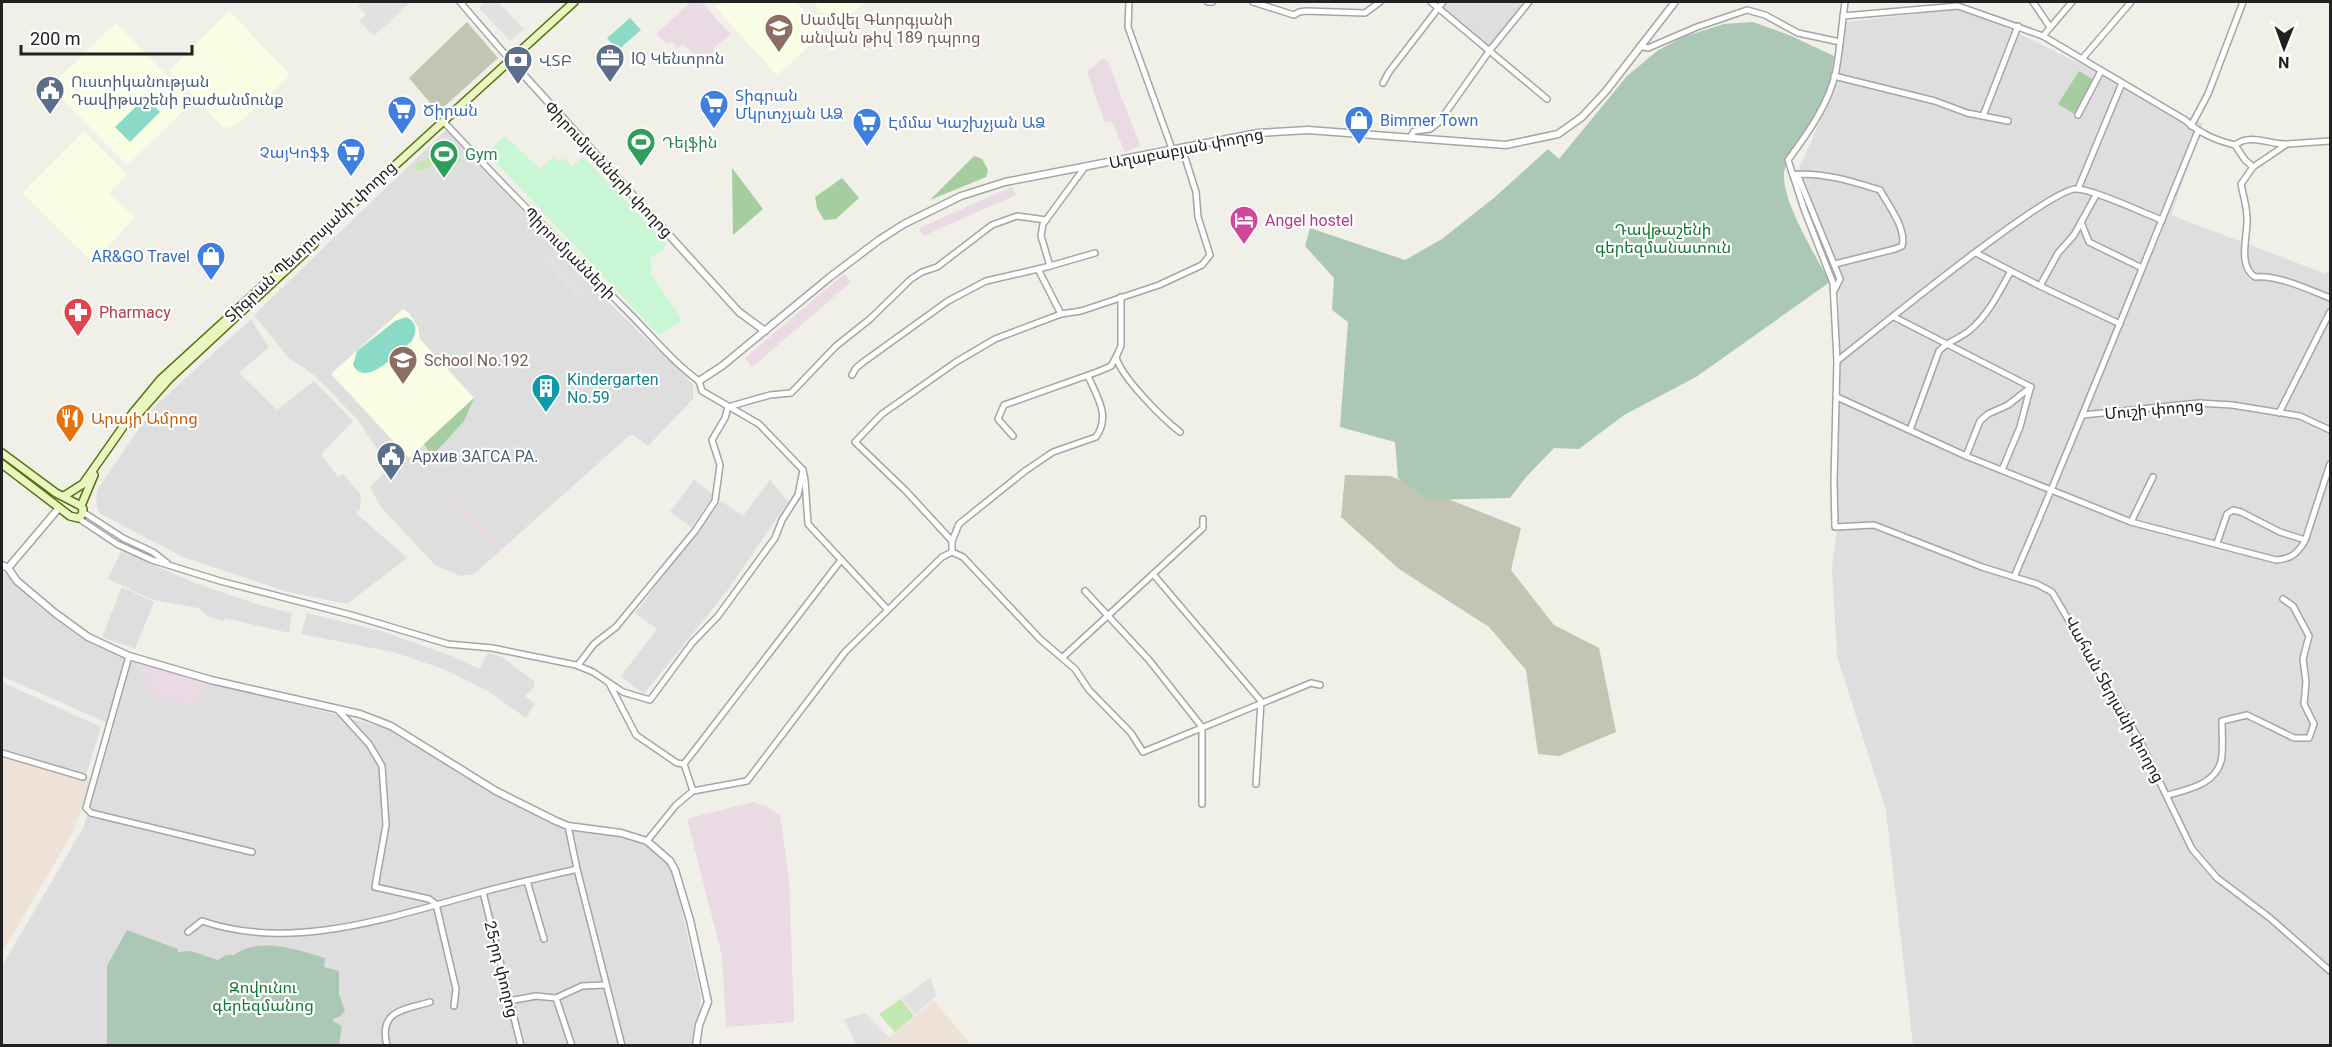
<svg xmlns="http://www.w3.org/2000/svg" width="2332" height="1047" font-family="Roboto,'Noto Sans Armenian',sans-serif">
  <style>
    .residential { fill: #dedede }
    .industrial { fill: #e9dae4 }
    .education { fill: #f9fde4 }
    .military { fill: #ede1d8 }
    .construction { fill: #c2c5b4 }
    .grass { fill: #c3e7b1 }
    .forest { fill: #a5cd9f }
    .cemetery { fill: #aac8b4 }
    .park { fill: #c9f6d4 }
    .pitch { fill: #8bdac8 }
    .parking { fill: #e1e1e1 }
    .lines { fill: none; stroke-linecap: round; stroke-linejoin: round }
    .minor-casing { stroke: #a5a5a5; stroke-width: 8 }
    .tertiary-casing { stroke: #a5a5a5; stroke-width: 9 }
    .secondary-casing { stroke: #57730c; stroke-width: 10 }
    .minor { stroke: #fff; stroke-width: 5 }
    .tertiary { stroke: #fff; stroke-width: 6 }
    .secondary { stroke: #eaf6c0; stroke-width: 7 }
    .labels { text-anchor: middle; stroke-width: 4.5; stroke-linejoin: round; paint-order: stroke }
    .education-label { font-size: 16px; fill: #785e54; stroke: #fff; text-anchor: start }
    .service-label { font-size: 16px; fill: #4e5e75; stroke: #fff; text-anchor: start }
    .shop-label { font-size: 16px; fill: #366cbe; stroke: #fff; text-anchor: start }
    .leisure-label { font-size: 16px; fill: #27864d; stroke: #fff; text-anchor: start }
    .street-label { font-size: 16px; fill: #212121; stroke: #fff }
    .hotel-label { font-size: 16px; fill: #b23c85; stroke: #fff; text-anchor: start }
    .park-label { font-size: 16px; fill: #137a2d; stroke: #fff }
    .health-label { font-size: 16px; fill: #be3a42; stroke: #fff; text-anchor: start }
    .culture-label { font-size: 16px; fill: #0d838f; stroke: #fff; text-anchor: start }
    .food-label { font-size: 16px; fill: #c56008; stroke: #fff; text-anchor: start }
  </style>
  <rect width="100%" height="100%" fill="#f0efe8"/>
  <g class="residential">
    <polygon points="1447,2 1525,2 1489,47 1442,7"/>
    <polygon points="1958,9 1991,20 2203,124 2171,215 2326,274 2330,268 2330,1045 1913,1045 1886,810 1837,656 1832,567 1838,521 1839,295 1837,279 1799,168 1827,106 1837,73 1846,22"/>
    <polygon points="446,130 604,298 693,384 693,399 648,446 633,435 629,436 474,574 460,576 435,565 380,506 370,487 390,468 358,420 315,376 288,357 254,315"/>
    <polygon points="251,319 269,347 239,373 277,410 314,381 353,421 321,454 338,477 343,474 361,495 360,510 356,513 407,558 347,604 288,592 183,557 99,513 96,501 97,490 154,407"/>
    <polygon points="694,480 714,495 691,527 670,512"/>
    <polygon points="770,480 788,502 727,591 644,694 621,676 657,629 635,613 721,501 743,516"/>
    <polygon points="121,551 195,583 263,606 292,613 289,633 225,618 223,621 207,616 198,608 153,600 108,579"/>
    <polygon points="2,570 37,605 79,637 121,657 392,730 486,790 561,826 621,835 648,845 668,862 674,875 701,997 696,1045 2,1045 2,966 83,828 114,726 2,676"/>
    <polygon points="122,587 154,602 135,649 102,637"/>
    <polygon points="307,613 381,631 455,657 479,669 488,653 502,657 534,681 534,687 525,696 535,704 526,718 488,691 446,670 393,652 301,634"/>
    <polygon points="2,682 101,727 86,775 2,750"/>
  </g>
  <g class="industrial">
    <polygon points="691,2 701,2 730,34 713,49 715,54 708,59 705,55 701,59 682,44 678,48 671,41 667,44 656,34"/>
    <polygon points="1103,58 1108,61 1140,146 1125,152 1112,121 1105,123 1087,72"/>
    <polygon points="1012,187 1016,195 923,236 919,228"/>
    <polygon points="844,274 851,282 752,367 745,358"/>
    <polygon points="455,496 503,547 499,551 450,500"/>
    <polygon points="135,663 205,682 197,708 152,694"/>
    <polygon points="753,802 767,806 780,815 789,878 794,1022 726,1027 722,956 687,819"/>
  </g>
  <g class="education">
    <polygon points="723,2 796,2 824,33 777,75 716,8"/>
    <polygon points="813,2 865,2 836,27"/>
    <polygon points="229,11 290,75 237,125 224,128 169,70"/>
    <polygon points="116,23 193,102 127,165 50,86"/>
    <polygon points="84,131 127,174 109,193 135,218 92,262 22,193"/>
    <polygon points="403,309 409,313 418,327 420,339 474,398 409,458 331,374"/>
  </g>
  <g class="military">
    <polygon points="2,755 91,778 75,828 2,953"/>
    <polygon points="934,1001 971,1045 880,1045"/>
  </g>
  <g class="construction">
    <polygon points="467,22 498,58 438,112 409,78"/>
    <polygon points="1345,475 1390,476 1521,528 1511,570 1554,625 1599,648 1616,732 1559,756 1538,754 1526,670 1489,627 1399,569 1341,517"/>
  </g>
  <g class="grass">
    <polygon points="444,141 461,160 460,162 439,163 417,171 414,168 419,161 425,161 440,150 437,146"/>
    <polygon points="901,999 914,1016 895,1032 879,1014"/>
  </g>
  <g class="forest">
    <polygon points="2079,71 2094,80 2074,114 2058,104"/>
    <polygon points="974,156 982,159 988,170 986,177 930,200"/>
    <polygon points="732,168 763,209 733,235"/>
    <polygon points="842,178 859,198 836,219 824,220 817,208 815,197"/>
    <polygon points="474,398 464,421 432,456 424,444"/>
  </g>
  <g class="cemetery">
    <path d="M1753 22 1789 35 1834 56C1831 79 1828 96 1816 117 1809 130 1786 159 1784 172 1781 200 1816 257 1830 282L1696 377 1624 415 1579 449 1554 448 1527 476 1510 498 1428 500 1398 478 1395 442 1340 427 1348 322 1332 310 1334 278 1305 246 1310 228 1405 260 1442 239 1495 197 1548 149 1559 159 1627 76 1657 51 1683 37 1724 24Z"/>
    <path d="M127 930 178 949V952L191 951 218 960 226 955H234C259 936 298 950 325 958L324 967 339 971V994L345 1011 339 1017 333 1019 334 1022 342 1026 339 1045H107V966Z"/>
  </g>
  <path class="park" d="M505 136 540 169 553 157 557 162 563 158 572 166 583 157 666 243 664 249 650 259 652 266 650 271C658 288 671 301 681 318L680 322 659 335 487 153Z"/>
  <g class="pitch">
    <polygon points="630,18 641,30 618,50 607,38"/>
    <polygon points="146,97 160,112 130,142 115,127"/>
    <path d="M406 317C417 322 418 331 411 342 398 352 366 389 353 365L357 351 395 321Z"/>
  </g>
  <g class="parking">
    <polygon points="362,2 411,2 374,36 360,21 366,14 358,6"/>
    <polygon points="486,2 498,2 524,29 510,41 479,8"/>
    <polygon points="547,251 585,292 576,300 572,296 576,293 569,286 566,288 552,271 554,269 548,261 545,264 541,259"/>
    <polygon points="931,977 936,996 915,1015 902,998"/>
    <polygon points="865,1013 889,1037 878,1045 856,1045 844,1019"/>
  </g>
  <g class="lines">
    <g class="minor-casing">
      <g id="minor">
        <polyline points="460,2 510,60"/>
        <polyline points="1129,2 1128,27 1172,149"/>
        <polyline points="1208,2 1212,2"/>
        <polyline points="1253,2 1294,15 1299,12 1306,11 1365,13 1380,2"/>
        <polyline points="1431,2 1547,99"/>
        <path d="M1845 2C1842 24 1840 48 1836 71 1829 104 1808 133 1788 160L1804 209 1833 283 1837 361 1834 481 1835 527 1874 525 1982 567 2037 584 2052 592 2139 739 2192 849 2217 878 2270 918 2330 971"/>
        <polyline points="2033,2 2050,27"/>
        <path d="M1843 16 1958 6 2043 36 2185 120C2201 134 2215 140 2235 145L2245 160 2253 167 2241 184C2243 195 2247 207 2247 218 2248 236 2237 265 2255 277 2276 274 2310 290 2330 298"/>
        <polyline points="2043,36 2072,2"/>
        <polyline points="1640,46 1648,48 1697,27 1747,10 1765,15 1798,33 1840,42"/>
        <polyline points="2082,59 2131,2"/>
        <polyline points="1834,76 1935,101 1967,113 2008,121"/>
        <polyline points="1383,83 1389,72 1443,2"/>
        <polyline points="2078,115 2101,71"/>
        <polyline points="1983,116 2018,26"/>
        <path d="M443 121C501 183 561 244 621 305 647 330 670 360 699 381L702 391 759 424 803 470 805 480 808 524 888 610"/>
        <polyline points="2191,126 2208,94 2243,2"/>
        <polyline points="1410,138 1414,131 1430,129 1439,122 1490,50 1529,2"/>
        <path d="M2235 145C2250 133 2268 144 2285 144"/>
        <polyline points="2253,167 2287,144 2330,141"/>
        <polyline points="1797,174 1840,279 1834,291"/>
        <path d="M1793 175C1820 171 1854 182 1880 190 1888 205 1907 229 1902 246L1895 249 1835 264"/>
        <polyline points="2078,189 2122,83"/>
        <polyline points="2096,195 2074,235 2058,253 2040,286 2120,324"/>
        <polyline points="2081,222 2089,242 2142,268"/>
        <polyline points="1976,253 2040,286"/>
        <polyline points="1050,266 1095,253"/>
        <polyline points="1061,314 1038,269 1050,266 1041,236 1043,224 1085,167"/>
        <polyline points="1894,317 2031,387"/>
        <polyline points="1116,357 1121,346 1121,297"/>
        <path d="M1837 361C1870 335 2049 188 2076 189 2093 189 2143 213 2162 220"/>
        <polyline points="852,375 856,368 862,363 948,301 986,281 1038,269"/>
        <path d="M1837 397 1966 456 2131 522 2276 560C2291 559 2297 554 2305 541L2330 464"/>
        <polyline points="2279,413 2330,312"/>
        <polyline points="2083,415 2199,403 2232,405 2300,416 2330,430"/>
        <path d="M1910 430 1939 351C1948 341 1961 338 1970 330 1989 314 1999 292 2011 271"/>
        <path d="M1013 436 998 419 1004 405 1097 372 1111 366 1116 357C1121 377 1163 419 1180 432"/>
        <polyline points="1966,456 1980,421 1988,414 2008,405 2031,387"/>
        <polyline points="2002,470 2020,427 2030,389"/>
        <polyline points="83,512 123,538 153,552 167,563"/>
        <polyline points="78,518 117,544 152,560 220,581 351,615 448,644 492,648 576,665 593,672 623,692 650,700 692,643 718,616 775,538 782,520 798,495 803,470"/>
        <polyline points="2131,522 2153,477"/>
        <path d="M952 541 959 524 1025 471 1053 452 1096 437C1111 416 1097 397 1088 376"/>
        <polyline points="2217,543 2227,514 2233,510 2241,512 2280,532 2305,540"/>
        <polyline points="952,552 952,541 906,491 855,442 882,414 956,362 995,339 1061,314 1081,311 1159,285 1202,265 1210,255 1198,217 1196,192 1182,148"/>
        <polyline points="952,552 963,557 1040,639 1075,669 1089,690 1131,733 1143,752 1311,683 1320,685"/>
        <polyline points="1153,574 1261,701 1256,784"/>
        <path d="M2014 577C2078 430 2137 280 2198 131"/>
        <polyline points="1085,591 1149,660 1202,727 1202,804"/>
        <polyline points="129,656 86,808 91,813 252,852"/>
        <polyline points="1063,657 1203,528 1203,519"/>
        <polyline points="578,665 594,644 616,627 695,531 715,501 720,465 712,440 725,418 728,407 770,395 791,393 836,346 870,319 911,279 922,272 937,267 992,225 1017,216 1046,220"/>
        <polyline points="609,683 636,735 677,763 684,764"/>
        <polyline points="338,710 369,744 382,766 386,825 375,887 429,899 436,904 456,989 454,1006"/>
        <polyline points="2,753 83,777"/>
        <polyline points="693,791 684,764 841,560"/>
        <path d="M2168 795C2190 789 2220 783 2222 755 2223 744 2222 732 2222 721L2247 715 2294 738H2309L2314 724 2304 704 2306 682 2303 659 2309 636 2293 606 2283 599"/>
        <polyline points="568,826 577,869 622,1046"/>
        <polyline points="647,841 676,805 693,791 747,781 845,652 942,557 952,552"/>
        <polyline points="527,881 544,939"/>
        <polyline points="483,892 521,1046"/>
        <path d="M188 932 202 921C292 952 391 917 479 893 511 884 544 877 577 869"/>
        <polyline points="556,998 572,1046"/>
        <polyline points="509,1001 536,996 556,998 582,986 605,985"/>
        <path d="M387 1046C378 1010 404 1010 430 1002"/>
      </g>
    </g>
    <g class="tertiary-casing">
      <g id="tertiary">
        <polyline points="510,60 739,312 765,331"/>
        <polyline points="699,381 722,366 830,277 879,240 904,224 961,196 1005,182 1258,133 1308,130 1506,145 1558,134 1582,117 1606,91 1675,2"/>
        <polyline points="2,565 8,568 17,581 55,613 88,637 129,656 211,680 360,714 391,726 496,791 556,821 568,826 621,833 647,841 670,861 675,870 690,920 708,1002 699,1025 696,1046"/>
        <polyline points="8,568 58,509"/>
      </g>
    </g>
    <g class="secondary-casing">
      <g id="secondary">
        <polyline points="139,413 170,378 314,244"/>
        <polyline points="2,453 56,493 81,506 83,509 82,515 78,518 70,516 2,464"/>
        <polyline points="64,496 83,484 132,414 161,379 574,2"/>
        <polyline points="81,506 94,475"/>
      </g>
    </g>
    <use href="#minor" class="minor"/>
    <use href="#tertiary" class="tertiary"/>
    <use href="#secondary" class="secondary"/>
  </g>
  <defs>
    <g id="school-pin" transform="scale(1.5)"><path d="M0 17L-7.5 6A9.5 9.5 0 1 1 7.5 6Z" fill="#8d6e63" stroke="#fff"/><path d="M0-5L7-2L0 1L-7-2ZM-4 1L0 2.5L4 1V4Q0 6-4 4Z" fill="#fff"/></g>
    <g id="office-pin" transform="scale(1.5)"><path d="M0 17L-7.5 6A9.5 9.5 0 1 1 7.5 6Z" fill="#5c6f8a" stroke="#fff"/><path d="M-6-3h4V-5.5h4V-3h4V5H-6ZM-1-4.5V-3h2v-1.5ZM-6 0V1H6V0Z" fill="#fff"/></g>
    <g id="bank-pin" transform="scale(1.5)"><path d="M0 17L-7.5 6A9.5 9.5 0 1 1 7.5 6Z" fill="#5c6f8a" stroke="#fff"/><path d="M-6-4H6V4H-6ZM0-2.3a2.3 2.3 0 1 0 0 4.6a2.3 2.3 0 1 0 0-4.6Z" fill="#fff"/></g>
    <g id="civic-pin" transform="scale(1.5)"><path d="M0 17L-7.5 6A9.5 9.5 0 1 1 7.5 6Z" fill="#5c6f8a" stroke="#fff"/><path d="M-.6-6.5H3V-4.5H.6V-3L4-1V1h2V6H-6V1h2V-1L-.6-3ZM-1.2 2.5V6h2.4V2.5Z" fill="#fff"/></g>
    <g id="supermarket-pin" transform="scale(1.5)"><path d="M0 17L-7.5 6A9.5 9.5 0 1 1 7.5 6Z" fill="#3f7fe0" stroke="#fff"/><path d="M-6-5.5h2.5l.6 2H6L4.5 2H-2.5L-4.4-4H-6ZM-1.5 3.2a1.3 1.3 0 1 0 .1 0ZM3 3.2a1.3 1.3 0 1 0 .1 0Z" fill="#fff"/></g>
    <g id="shop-pin" transform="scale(1.5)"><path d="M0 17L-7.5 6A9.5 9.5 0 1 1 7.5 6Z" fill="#3f7fe0" stroke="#fff"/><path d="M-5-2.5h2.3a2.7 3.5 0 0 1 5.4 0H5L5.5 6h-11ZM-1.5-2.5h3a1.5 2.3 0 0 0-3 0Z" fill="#fff"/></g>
    <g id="stadium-pin" transform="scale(1.5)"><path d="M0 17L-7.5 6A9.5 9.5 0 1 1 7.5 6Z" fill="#2e9e5b" stroke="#fff"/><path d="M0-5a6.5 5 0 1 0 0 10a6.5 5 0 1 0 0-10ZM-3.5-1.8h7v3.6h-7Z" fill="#fff"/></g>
    <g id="hotel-pin" transform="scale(1.5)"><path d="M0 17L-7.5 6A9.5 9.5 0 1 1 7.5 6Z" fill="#d1479c" stroke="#fff"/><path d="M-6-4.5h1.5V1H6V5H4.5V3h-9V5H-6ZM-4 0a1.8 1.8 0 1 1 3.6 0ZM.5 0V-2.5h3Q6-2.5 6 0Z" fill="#fff"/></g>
    <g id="pharmacy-pin" transform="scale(1.5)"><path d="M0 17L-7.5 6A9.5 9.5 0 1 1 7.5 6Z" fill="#e0444e" stroke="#fff"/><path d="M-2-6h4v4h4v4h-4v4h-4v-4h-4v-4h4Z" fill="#fff"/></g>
    <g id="building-pin" transform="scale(1.5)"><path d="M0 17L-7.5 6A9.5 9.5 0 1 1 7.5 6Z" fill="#0f9aa8" stroke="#fff"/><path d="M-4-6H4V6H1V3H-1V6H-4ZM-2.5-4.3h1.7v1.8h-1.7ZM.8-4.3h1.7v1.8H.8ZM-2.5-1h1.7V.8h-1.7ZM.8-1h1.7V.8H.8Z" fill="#fff"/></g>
    <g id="restaurant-pin" transform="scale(1.5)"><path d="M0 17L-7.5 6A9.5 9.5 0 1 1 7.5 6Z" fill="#e8710a" stroke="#fff"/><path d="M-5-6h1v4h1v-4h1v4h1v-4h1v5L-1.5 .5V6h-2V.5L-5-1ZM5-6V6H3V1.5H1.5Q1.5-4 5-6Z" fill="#fff"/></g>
  </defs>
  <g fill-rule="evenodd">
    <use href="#school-pin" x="779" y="28"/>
    <use href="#office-pin" x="610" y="58"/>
    <use href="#bank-pin" x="518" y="60"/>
    <use href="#civic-pin" x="50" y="90"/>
    <use href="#supermarket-pin" x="714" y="104"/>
    <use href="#supermarket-pin" x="402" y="110"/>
    <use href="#shop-pin" x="1359" y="120"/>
    <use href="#supermarket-pin" x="867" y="122"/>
    <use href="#stadium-pin" x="641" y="142"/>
    <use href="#supermarket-pin" x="351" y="152"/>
    <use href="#stadium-pin" x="444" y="154"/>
    <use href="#hotel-pin" x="1244" y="220"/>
    <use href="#shop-pin" x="211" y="256"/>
    <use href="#pharmacy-pin" x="78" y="312"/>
    <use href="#school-pin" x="403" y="360"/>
    <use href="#building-pin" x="546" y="388"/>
    <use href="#restaurant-pin" x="70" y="418"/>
    <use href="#civic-pin" x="391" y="456"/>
  </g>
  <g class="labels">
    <g class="education-label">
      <text x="800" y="25">Սամվել Գևորգյանի<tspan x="800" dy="18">անվան թիվ 189 դպրոց</tspan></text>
      <text x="424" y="366">School No.192</text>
    </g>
    <g class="service-label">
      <text x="631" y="64">IQ Կենտրոն</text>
      <text x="539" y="66">ՎՏԲ</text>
      <text x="71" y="87">Ուստիկանության<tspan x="71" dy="18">Դավիթաշենի բաժանմունք</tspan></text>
      <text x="412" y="462">Архив ЗАГСА РА.</text>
    </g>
    <g class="shop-label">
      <text x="735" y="101">Տիգրան<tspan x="735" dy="18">Մկրտչյան ԱՁ</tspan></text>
      <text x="423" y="116">Ծիրան</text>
      <text x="1380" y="126">Bimmer Town</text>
      <text x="888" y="128">Էմմա Կաշխչյան ԱՁ</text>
      <text x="330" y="158" text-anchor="end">ՉայԿոֆֆ</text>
      <text x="190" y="262" text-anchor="end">AR&amp;GO Travel</text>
    </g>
    <g class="leisure-label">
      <text x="662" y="148">Դելֆին</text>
      <text x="465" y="160">Gym</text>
    </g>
    <g class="street-label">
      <text transform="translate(1186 148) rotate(-11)" y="6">Աղաբաբյան փողոց</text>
      <text transform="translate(609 169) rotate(47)" y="6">Փիրումյանների փողոց</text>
      <text transform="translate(310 241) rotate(-43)" y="6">Տիգրան Պետրոսյանի փողոց</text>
      <text transform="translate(570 253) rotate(45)" y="6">Պիրումյանների</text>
      <text transform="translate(2154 409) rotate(-5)" y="6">Մուշի փողոց</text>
      <text transform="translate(2115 699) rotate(61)" y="6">Վահան Տերյանի փողոց</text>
      <text transform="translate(502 969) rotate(76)" y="6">25-րդ փողոց</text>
    </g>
    <g class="hotel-label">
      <text x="1265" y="226">Angel hostel</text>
    </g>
    <g class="park-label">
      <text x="1663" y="235">Դավթաշենի<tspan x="1663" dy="18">գերեզմանատուն</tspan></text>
      <text x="263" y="993">Զովունու<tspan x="263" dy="18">գերեզմանոց</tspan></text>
    </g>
    <g class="health-label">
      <text x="99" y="318">Pharmacy</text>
    </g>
    <g class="culture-label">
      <text x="567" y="385">Kindergarten<tspan x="567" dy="18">No.59</tspan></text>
    </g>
    <g class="food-label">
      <text x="91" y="424">Արայի Ամրոց</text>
    </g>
  </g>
  <rect width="2332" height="1047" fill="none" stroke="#212121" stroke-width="6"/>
  <g transform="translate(2284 48) rotate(181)" stroke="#ffffff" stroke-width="4.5" paint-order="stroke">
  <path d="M0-4.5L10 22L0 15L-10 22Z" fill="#212121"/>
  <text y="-9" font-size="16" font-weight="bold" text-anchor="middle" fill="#212121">N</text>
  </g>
  <path d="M21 45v9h171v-9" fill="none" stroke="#212121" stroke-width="3"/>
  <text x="30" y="45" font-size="18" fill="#212121" stroke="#ffffff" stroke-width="4.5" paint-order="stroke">200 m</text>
</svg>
